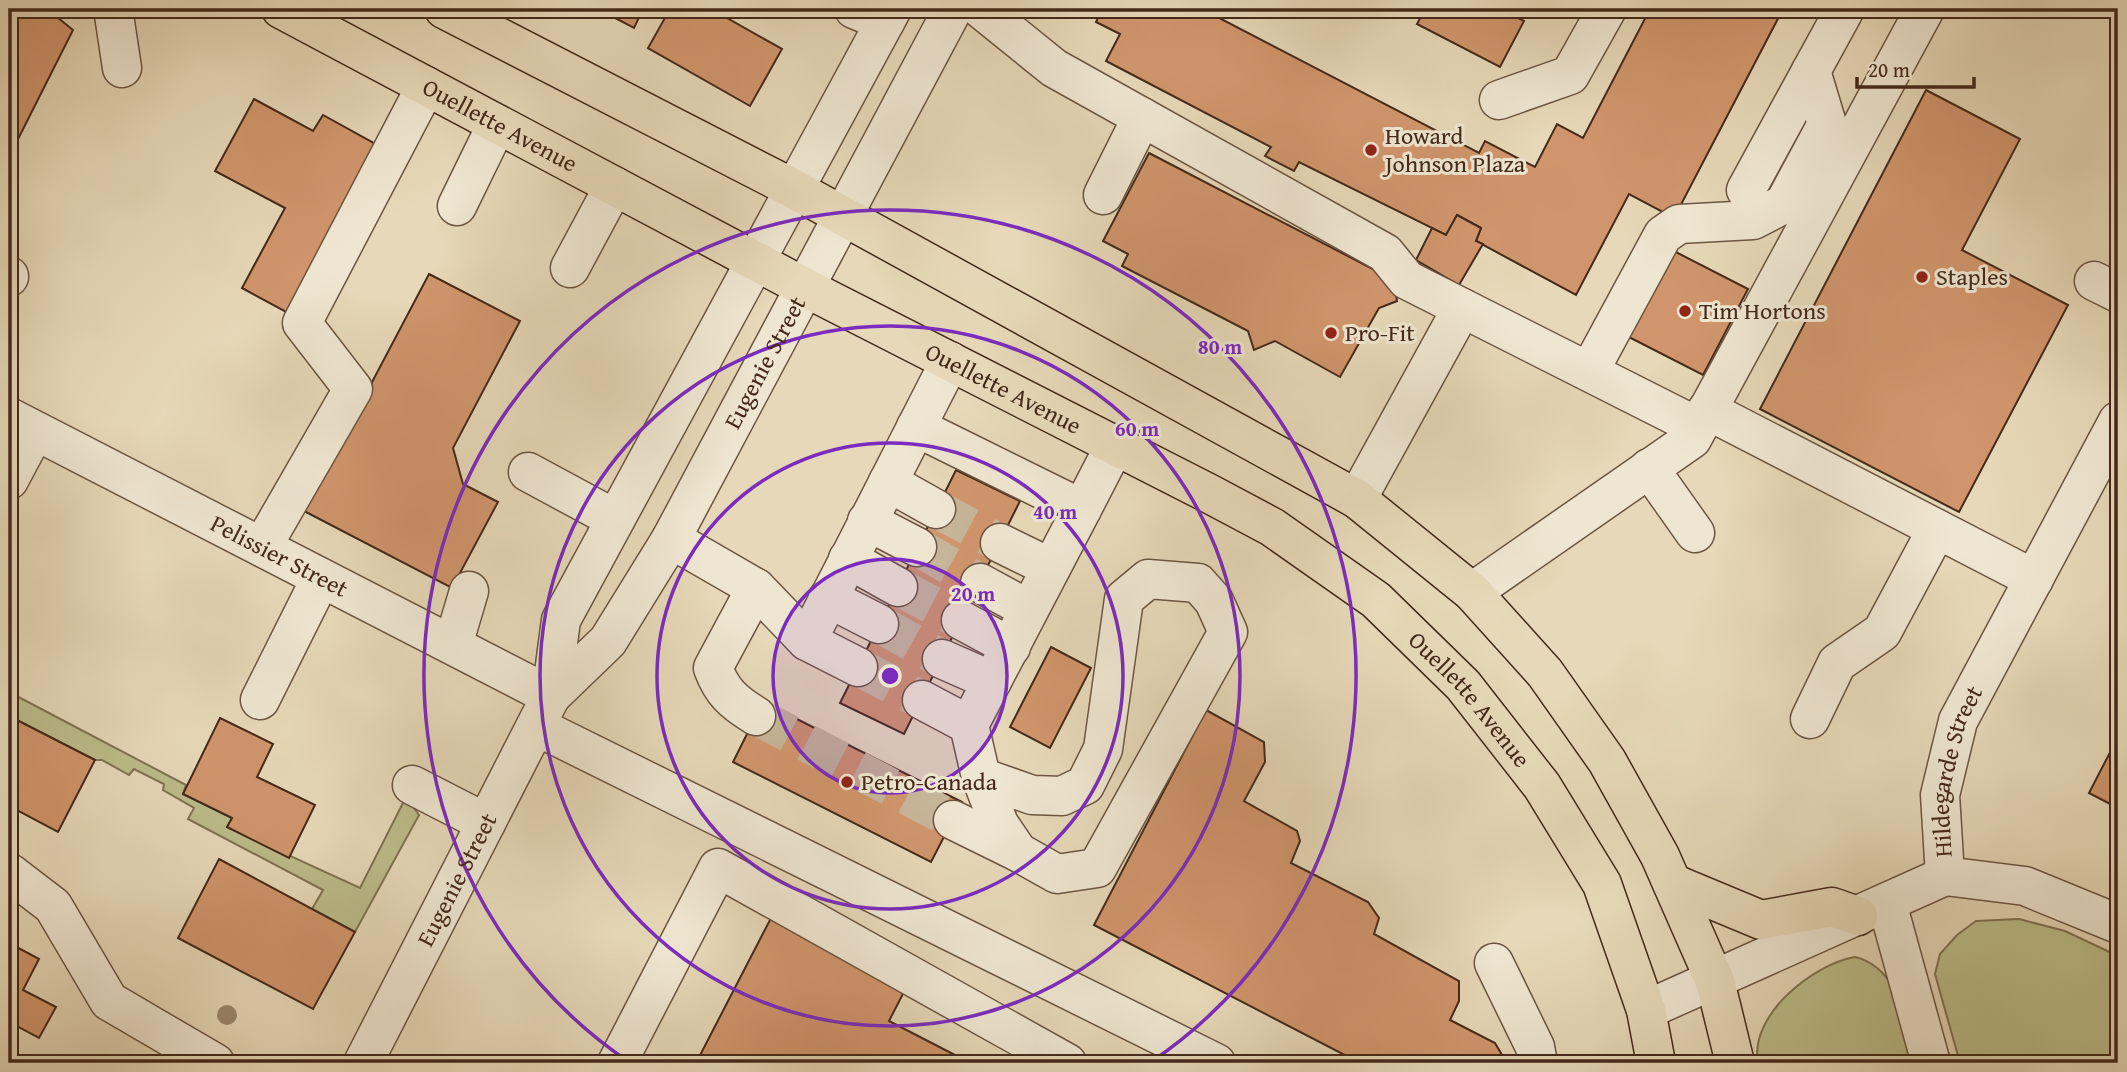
<svg xmlns="http://www.w3.org/2000/svg" width="2127" height="1072" font-family="'Gentium Book Plus',serif">
  <style>
    .green { fill: #bcbc8a; stroke: #807252; stroke-width: 2 }
    .building { fill: #d0956c; stroke: #44291a; stroke-width: 2 }
    .lines { fill: none; stroke-linecap: round; stroke-linejoin: round }
    .minor-tunnel { stroke: #c6b598; stroke-width: 38; stroke-dasharray: 38 19; stroke-linecap: butt }
    .minor-casing { stroke: #6c5542; stroke-width: 41 }
    .major-casing { stroke: #44291a; stroke-width: 41 }
    .minor { stroke: #efe6d1; stroke-width: 38 }
    .major { stroke: #e6d8b8; stroke-width: 38 }
    .tree { fill: #9a886d }
    .ring { fill: none; stroke: #7b2cbf; stroke-width: 3.5 }
    .poi-dot { fill: #8f2418; stroke: #efe6d1; stroke-width: 2.5 }
    .labels { text-anchor: middle; stroke-width: 6; stroke-linejoin: round; paint-order: stroke }
    .street-label { font-size: 24px; fill: #44291a; stroke: #efe6d1 }
    .poi-label { font-size: 24px; fill: #44291a; stroke: #efe6d1; text-anchor: start }
    .centre { fill: #7b2cbf; stroke: #efe6d1; stroke-width: 3.5 }
    .ring-label { font-size: 21px; text-anchor: middle; font-weight: bold; fill: #7b2cbf; stroke: #efe6d1; stroke-width: 6; stroke-linejoin: round; paint-order: stroke }
  </style>
  <rect width="100%" height="100%" fill="#e6d8b8"/>
  <filter id="stains"><feTurbulence type="fractalNoise" baseFrequency=".00286" numOctaves="4"/><feColorMatrix values="0 0 0 0 .2 0 0 0 0 .09 0 0 0 0 .02 0 0 0 .5 -.17"/></filter>
  <radialGradient id="worn" r=".72"><stop offset=".6" stop-color="#630" stop-opacity="0"/><stop offset="1" stop-color="#630" stop-opacity=".3"/></radialGradient>
  <g class="green">
    <polygon points="9,692 186,785 183,794 232,818 227,827 360,888 406,797 419,815 355,932 312,909 323,890 188,819 194,808 163,790 164,784 134,769 129,775 102,760 95,760 9,716"/>
    <polygon points="2019,919 2065,931 2118,956 2118,1063 1960,1063 1935,974 1940,954 1957,935 1976,921"/>
    <path d="M1855 957C1901 968 1905 1024 1916 1063H1758C1749 1015 1813 964 1855 957Z"/>
  </g>
  <g class="building">
    <polygon points="9,9 47,9 73,30 9,157"/>
    <polygon points="598,9 643,9 634,28"/>
    <polygon points="670,9 711,9 782,49 750,106 648,48"/>
    <polygon points="1102,9 1202,9 1479,153 1485,141 1535,167 1557,124 1583,138 1650,9 1783,9 1674,218 1629,194 1576,295 1476,241 1481,228 1457,215 1446,235 1299,162 1294,171 1265,156 1271,147 1106,61 1120,34 1096,22"/>
    <polygon points="1425,9 1501,9 1524,21 1500,67 1417,24"/>
    <polygon points="1926,90 2020,139 1962,250 2068,305 1959,512 1760,409"/>
    <polygon points="254,99 313,131 323,115 379,146 288,313 242,288 285,208 215,171"/>
    <polygon points="1149,153 1394,280 1397,301 1379,308 1340,377 1275,341 1254,350 1248,331 1122,266 1128,254 1103,241"/>
    <polygon points="1457,215 1481,228 1476,241 1483,244 1459,285 1416,260 1432,228 1446,235"/>
    <polygon points="1666,247 1748,289 1703,375 1621,333"/>
    <polygon points="429,274 520,321 453,448 463,484 498,502 452,588 304,511"/>
    <polygon points="956,470 1020,501 904,734 840,703"/>
    <polygon points="1051,647 1091,668 1050,748 1010,727"/>
    <polygon points="763,702 962,802 931,862 733,762"/>
    <polygon points="1206,710 1264,742 1265,762 1244,801 1297,831 1300,841 1291,863 1368,902 1379,918 1374,934 1459,981 1459,1001 1450,1020 1495,1043 1505,1060 1503,1063 1360,1063 1094,925"/>
    <polygon points="9,716 95,760 58,832 9,806"/>
    <polygon points="220,718 273,744 257,777 315,805 289,858 227,827 232,818 183,794"/>
    <polygon points="2118,737 2118,808 2089,793"/>
    <polygon points="219,859 355,932 313,1009 178,938"/>
    <polygon points="771,918 906,988 889,1021 955,1055 951,1063 696,1063"/>
    <polygon points="9,943 39,959 23,990 56,1007 39,1038 9,1022"/>
    <polygon points="9,1052 30,1063 9,1063"/>
  </g>
  <g class="lines">
    <g class="minor-tunnel">
      <polyline points="936,509 1000,543"/>
      <polyline points="917,547 980,583"/>
      <polyline points="898,587 961,620"/>
      <polyline points="879,624 942,659"/>
      <polyline points="858,667 922,700"/>
      <polyline points="756,716 953,820"/>
    </g>
    <g class="minor-casing">
      <g id="minor">
        <polyline points="118,9 114,15 122,68"/>
        <polyline points="854,9 885,22"/>
        <polyline points="981,9 1054,68 1385,253 1407,280 1698,427"/>
        <polyline points="1499,100 1570,75 1607,9"/>
        <polyline points="1746,190 1845,9"/>
        <polyline points="1103,195 1142,117"/>
        <polyline points="457,206 497,124"/>
        <polyline points="570,268 614,186"/>
        <polyline points="9,277 9,276"/>
        <polyline points="2094,281 2118,293"/>
        <polyline points="1590,370 1663,235 1679,224 1753,220 1784,204 1827,124 1811,71"/>
        <polyline points="1707,410 2034,579"/>
        <path id="s1" d="M9 417 551 696"/>
        <polyline points="916,427 1082,509 969,725 981,777 999,824 1018,852 1057,874 1097,868 1228,632 1214,601 1198,583 1148,579 1124,599 1103,749 1085,785 1062,796 1032,795 981,777"/>
        <polyline points="1649,468 1695,533"/>
        <polyline points="528,472 615,519"/>
        <polyline points="9,480 35,431"/>
        <polyline points="888,482 936,509"/>
        <polyline points="1357,499 1462,308"/>
        <polyline points="1082,509 1115,445"/>
        <polyline points="867,521 917,547"/>
        <polyline points="671,539 756,588 807,641"/>
        <polyline points="1000,543 1051,568"/>
        <polyline points="262,547 353,389 302,323 426,86"/>
        <polyline points="848,559 898,587"/>
        <polyline points="980,583 1028,609"/>
        <polyline points="1472,592 1692,439 1925,9"/>
        <polyline points="828,598 879,624"/>
        <polyline points="961,620 1011,647"/>
        <polyline points="453,645 469,591"/>
        <polyline points="942,659 992,681"/>
        <polyline points="858,667 807,641 950,361"/>
        <path id="s2" d="M551 696 608 641 671 539 953 9"/>
        <polyline points="260,700 321,578"/>
        <polyline points="922,700 969,725"/>
        <path d="M756 716C733 702 722 692 713 668L756 588"/>
        <polyline points="1810,719 1837,663 1882,632 1937,529"/>
        <polyline points="536,726 1216,1063"/>
        <polyline points="412,785 486,823"/>
        <polyline points="953,820 1018,852"/>
        <polyline points="10,873 53,906 109,1001 215,1063"/>
        <path id="s3" d="M1945 876 1940 795 1958 721 2118 421"/>
        <polyline points="1945,876 2025,886 2118,924"/>
        <polyline points="1887,903 1931,1063"/>
        <polyline points="1494,963 1535,1047 1538,1063"/>
        <polyline points="1646,1010 1945,876"/>
        <path id="s4" d="M363 1063 551 696 561 620 892 9"/>
        <polyline points="617,1063 718,868 1067,1063"/>
      </g>
    </g>
    <g class="major-casing">
      <g id="major">
        <path id="s5" d="M281 9 806 288 1210 494 1272 527 1376 600 1463 685 1542 786 1602 884 1646 1010 1656 1063"/>
        <polyline points="444,9 794,189 1357,499 1472,592 1545,673 1607,761 1660,856 1715,981 1735,1063"/>
        <polyline points="1672,883 1761,920 1832,907 1858,916"/>
      </g>
    </g>
    <use href="#minor" class="minor"/>
    <use href="#major" class="major"/>
  </g>
  <circle class="tree" cx="227" cy="1015" r="10"/>
  <circle cx="890" cy="676" r="117" fill="#7b2cbf" fill-opacity=".12"/>
  <g class="ring">
    <circle cx="890" cy="676" r="117"/>
    <circle cx="890" cy="676" r="233"/>
    <circle cx="890" cy="676" r="350"/>
    <path d="M629 1062A466 466 0 1 1 1151 1062"/>
  </g>
  <g class="poi-dot">
    <circle cx="1371" cy="150" r="7"/>
    <circle cx="1922" cy="277" r="7"/>
    <circle cx="1685" cy="311" r="7"/>
    <circle cx="1331" cy="333" r="7"/>
    <circle cx="847" cy="782" r="7"/>
  </g>
  <g class="labels">
    <g class="street-label">
      <text dy="8" stroke="none"><textPath href="#s5" startOffset="248">Ouellette Avenue</textPath></text>
      <text dy="8" stroke="none"><textPath href="#s2" startOffset="399">Eugenie Street</textPath></text>
      <text dy="8" stroke="none"><textPath href="#s5" startOffset="816">Ouellette Avenue</textPath></text>
      <text dy="8" stroke="none"><textPath href="#s1" startOffset="304">Pelissier Street</textPath></text>
      <text dy="8" stroke="none"><textPath href="#s5" startOffset="1382">Ouellette Avenue</textPath></text>
      <text dy="8" stroke="none"><textPath href="#s3" startOffset="107">Hildegarde Street</textPath></text>
      <text dy="8" stroke="none"><textPath href="#s4" startOffset="206">Eugenie Street</textPath></text>
    </g>
    <g class="poi-label">
      <text x="1385" y="144">Howard<tspan x="1385" dy="28">Johnson Plaza</tspan></text>
      <text x="1936" y="285">Staples</text>
      <text x="1699" y="319">Tim Hortons</text>
      <text x="1345" y="341">Pro-Fit</text>
      <text x="861" y="790">Petro-Canada</text>
    </g>
  </g>
  <circle cx="890" cy="676" r="10" class="centre"/>
  <g class="ring-label">
    <text x="1220" y="354">80 m</text>
    <text x="1137" y="436">60 m</text>
    <text x="1055" y="519">40 m</text>
    <text x="973" y="601">20 m</text>
  </g>
  <rect width="2127" height="1072" fill="none" stroke="#e6d8b8" stroke-width="35"/>
  <rect x="10" y="10" width="2106" height="1051" fill="none" stroke="#44291a" stroke-width="3.5"/>
  <rect x="18" y="18" width="2092" height="1037" fill="none" stroke="#44291a" stroke-width="2"/>
  <path d="M1857 77v10h117v-10" fill="none" stroke="#44291a" stroke-width="3.5"/>
  <text x="1868" y="77" font-size="21" fill="#44291a" stroke="#efe6d1" stroke-width="5" paint-order="stroke">20 m</text>
  <rect width="100%" height="100%" filter="url(#stains)"/>
  <rect width="100%" height="100%" fill="url(#worn)"/>
</svg>
